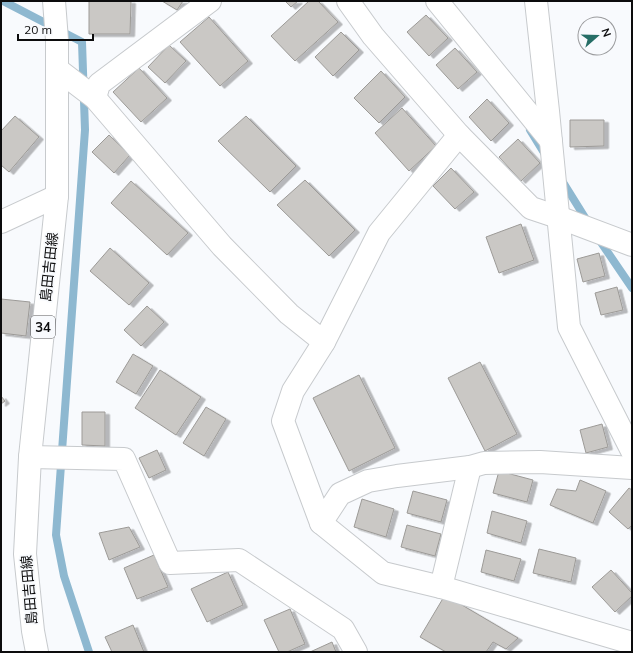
<svg xmlns="http://www.w3.org/2000/svg" width="633" height="653" font-family="Mulish,'Noto Sans JP',sans-serif">
  <style>
    .lines { fill: none; stroke-linecap: round; stroke-linejoin: round }
    .stream { stroke: #8eb8d0; stroke-width: 8 }
    .building { fill: #cac8c5; stroke: #9c9a97; filter: url(#shadow) }
    .minor-casing { stroke: #c7cacd; stroke-width: 24 }
    .major-casing { stroke: #c7cacd; stroke-width: 24 }
    .minor { stroke: #fff; stroke-width: 22 }
    .major { stroke: #fff; stroke-width: 22 }
    .labels { text-anchor: middle; stroke-width: 3.5; stroke-linejoin: round; paint-order: stroke }
    .shield { fill: #f8fafd; stroke: #535355; stroke-width: 1 }
    .shield-label { font-size: 13px; font-weight: bold; fill: #0c0c0d }
    .street-label { font-size: 14px; fill: #0c0c0d; stroke: #f8fafd }
  </style>
  <defs>
    <filter id="shadow"><feDropShadow dx="4.5" dy="2.5" stdDeviation="0" flood-color="#0004"/></filter>
  </defs>
  <rect width="100%" height="100%" fill="#f8fafd"/>
  <g class="lines">
    <g class="stream">
      <polyline points="3,1 82,42 85,130 56,535 64,576 89,652"/>
      <polyline points="530,130 546,156"/>
      <polyline points="561,179 589,224"/>
      <polyline points="598,238 632,288"/>
    </g>
  </g>
  <g class="building">
    <polygon points="89,1 131,1 130,34 89,34"/>
    <polygon points="162,1 183,1 177,10"/>
    <polygon points="285,1 298,1 291,7"/>
    <polygon points="309,1 318,1 338,22 295,61 271,36"/>
    <polygon points="426,15 448,38 429,56 407,32"/>
    <polygon points="209,17 248,61 220,86 180,42"/>
    <polygon points="341,32 359,50 333,76 315,57"/>
    <polygon points="169,45 186,61 165,83 148,67"/>
    <polygon points="455,48 477,72 458,89 436,65"/>
    <polygon points="139,68 167,98 141,122 113,92"/>
    <polygon points="381,71 405,97 379,123 354,98"/>
    <polygon points="487,99 509,123 491,141 469,117"/>
    <polygon points="402,108 436,146 409,171 375,133"/>
    <polygon points="15,116 39,137 9,172 1,165 1,131"/>
    <polygon points="246,116 296,166 270,192 218,141"/>
    <polygon points="570,120 604,120 604,146 570,147"/>
    <polygon points="109,135 130,155 114,173 92,152"/>
    <polygon points="518,139 540,163 521,181 499,157"/>
    <polygon points="451,168 474,192 455,209 433,186"/>
    <polygon points="305,180 355,230 329,256 277,205"/>
    <polygon points="131,181 188,233 167,255 111,203"/>
    <polygon points="521,224 534,260 499,273 486,237"/>
    <polygon points="110,248 149,283 129,305 90,271"/>
    <polygon points="599,253 605,276 583,282 577,259"/>
    <polygon points="617,287 623,310 601,315 595,293"/>
    <polygon points="1,299 30,302 26,336 1,333"/>
    <polygon points="147,306 164,322 141,346 124,330"/>
    <polygon points="133,354 153,366 136,394 116,382"/>
    <polygon points="480,362 517,434 485,451 448,378"/>
    <polygon points="160,370 201,397 176,435 135,408"/>
    <polygon points="359,375 395,448 349,471 313,398"/>
    <polygon points="1,396 5,401 1,404"/>
    <polygon points="206,407 226,419 204,456 183,443"/>
    <polygon points="82,412 105,412 105,446 82,445"/>
    <polygon points="602,424 608,447 586,453 580,430"/>
    <polygon points="157,450 166,470 149,478 139,458"/>
    <polygon points="499,471 533,480 527,502 493,493"/>
    <polygon points="580,480 606,491 593,523 550,505 557,489 576,491"/>
    <polygon points="629,488 632,490 632,525 628,529 609,512"/>
    <polygon points="413,491 447,500 441,522 407,513"/>
    <polygon points="362,499 394,509 386,537 354,527"/>
    <polygon points="492,511 527,521 521,543 487,533"/>
    <polygon points="407,525 441,534 435,556 401,547"/>
    <polygon points="129,527 140,547 109,560 99,533"/>
    <polygon points="539,549 576,558 571,582 533,573"/>
    <polygon points="486,550 521,559 514,581 481,572"/>
    <polygon points="154,555 168,587 137,599 124,568"/>
    <polygon points="611,570 632,593 632,596 615,612 592,587"/>
    <polygon points="228,572 243,605 207,622 191,589"/>
    <polygon points="445,595 518,638 506,649 493,642 486,652 446,652 420,637"/>
    <polygon points="290,609 305,644 287,652 279,652 264,620"/>
    <polygon points="133,625 144,652 112,652 105,637"/>
    <polygon points="332,642 336,652 310,652"/>
  </g>
  <g class="lines">
    <g class="minor-casing">
      <g id="minor">
        <polyline points="348,1 373,36 459,135 531,208 558,217 632,245"/>
        <polyline points="437,1 551,141"/>
        <polyline points="536,1 548,111 569,327 632,451"/>
        <polyline points="57,69 95,98 222,246 289,314 324,342"/>
        <polyline points="95,98 99,84 210,1"/>
        <polyline points="459,135 379,233 324,342 293,391 283,421 321,523 383,573 441,587 632,643"/>
        <polyline points="1,222 57,196"/>
        <polyline points="30,457 124,459 170,563 239,560 343,629 356,652"/>
        <polyline points="321,523 340,494 368,481 397,476 470,467 484,463 540,462 632,468"/>
        <polyline points="441,587 470,467"/>
      </g>
    </g>
    <g class="major-casing">
      <polyline id="major" points="37,652 33,631 25,554 30,457 57,196 57,40 54,1"/>
    </g>
    <use href="#minor" class="minor"/>
    <use href="#major" class="major"/>
  </g>
  <g class="labels">
    <rect class="shield" x="31" y="316" width="24" height="22" rx="3"/>
    <g class="shield-label">
      <text x="43" y="332">34</text>
    </g>
    <g class="street-label">
      <text transform="translate(49 267) rotate(-84)" y="5">島田吉田線</text>
      <text transform="translate(29 590) rotate(-95)" y="5">島田吉田線</text>
    </g>
  </g>
  <rect width="633" height="653" fill="none" stroke="#0c0c0d" stroke-width="4"/>
  <g transform="translate(597 36) rotate(70)"><circle r="19" fill="#f8fafd" stroke="#9a9b9d"/>
  <path d="M0-3L7 15L0 10L-7 15Z" fill="#266e66"/>
  <text y="-6" font-size="11" font-weight="bold" text-anchor="middle" fill="#0c0c0d">N</text>
  </g>
  <path d="M18 34v6h75v-6" fill="none" stroke="#0c0c0d" stroke-width="2"/>
  <text x="24" y="34" font-size="12" fill="#0c0c0d" stroke="#f8fafd" stroke-width="3" paint-order="stroke">20 m</text>
</svg>
